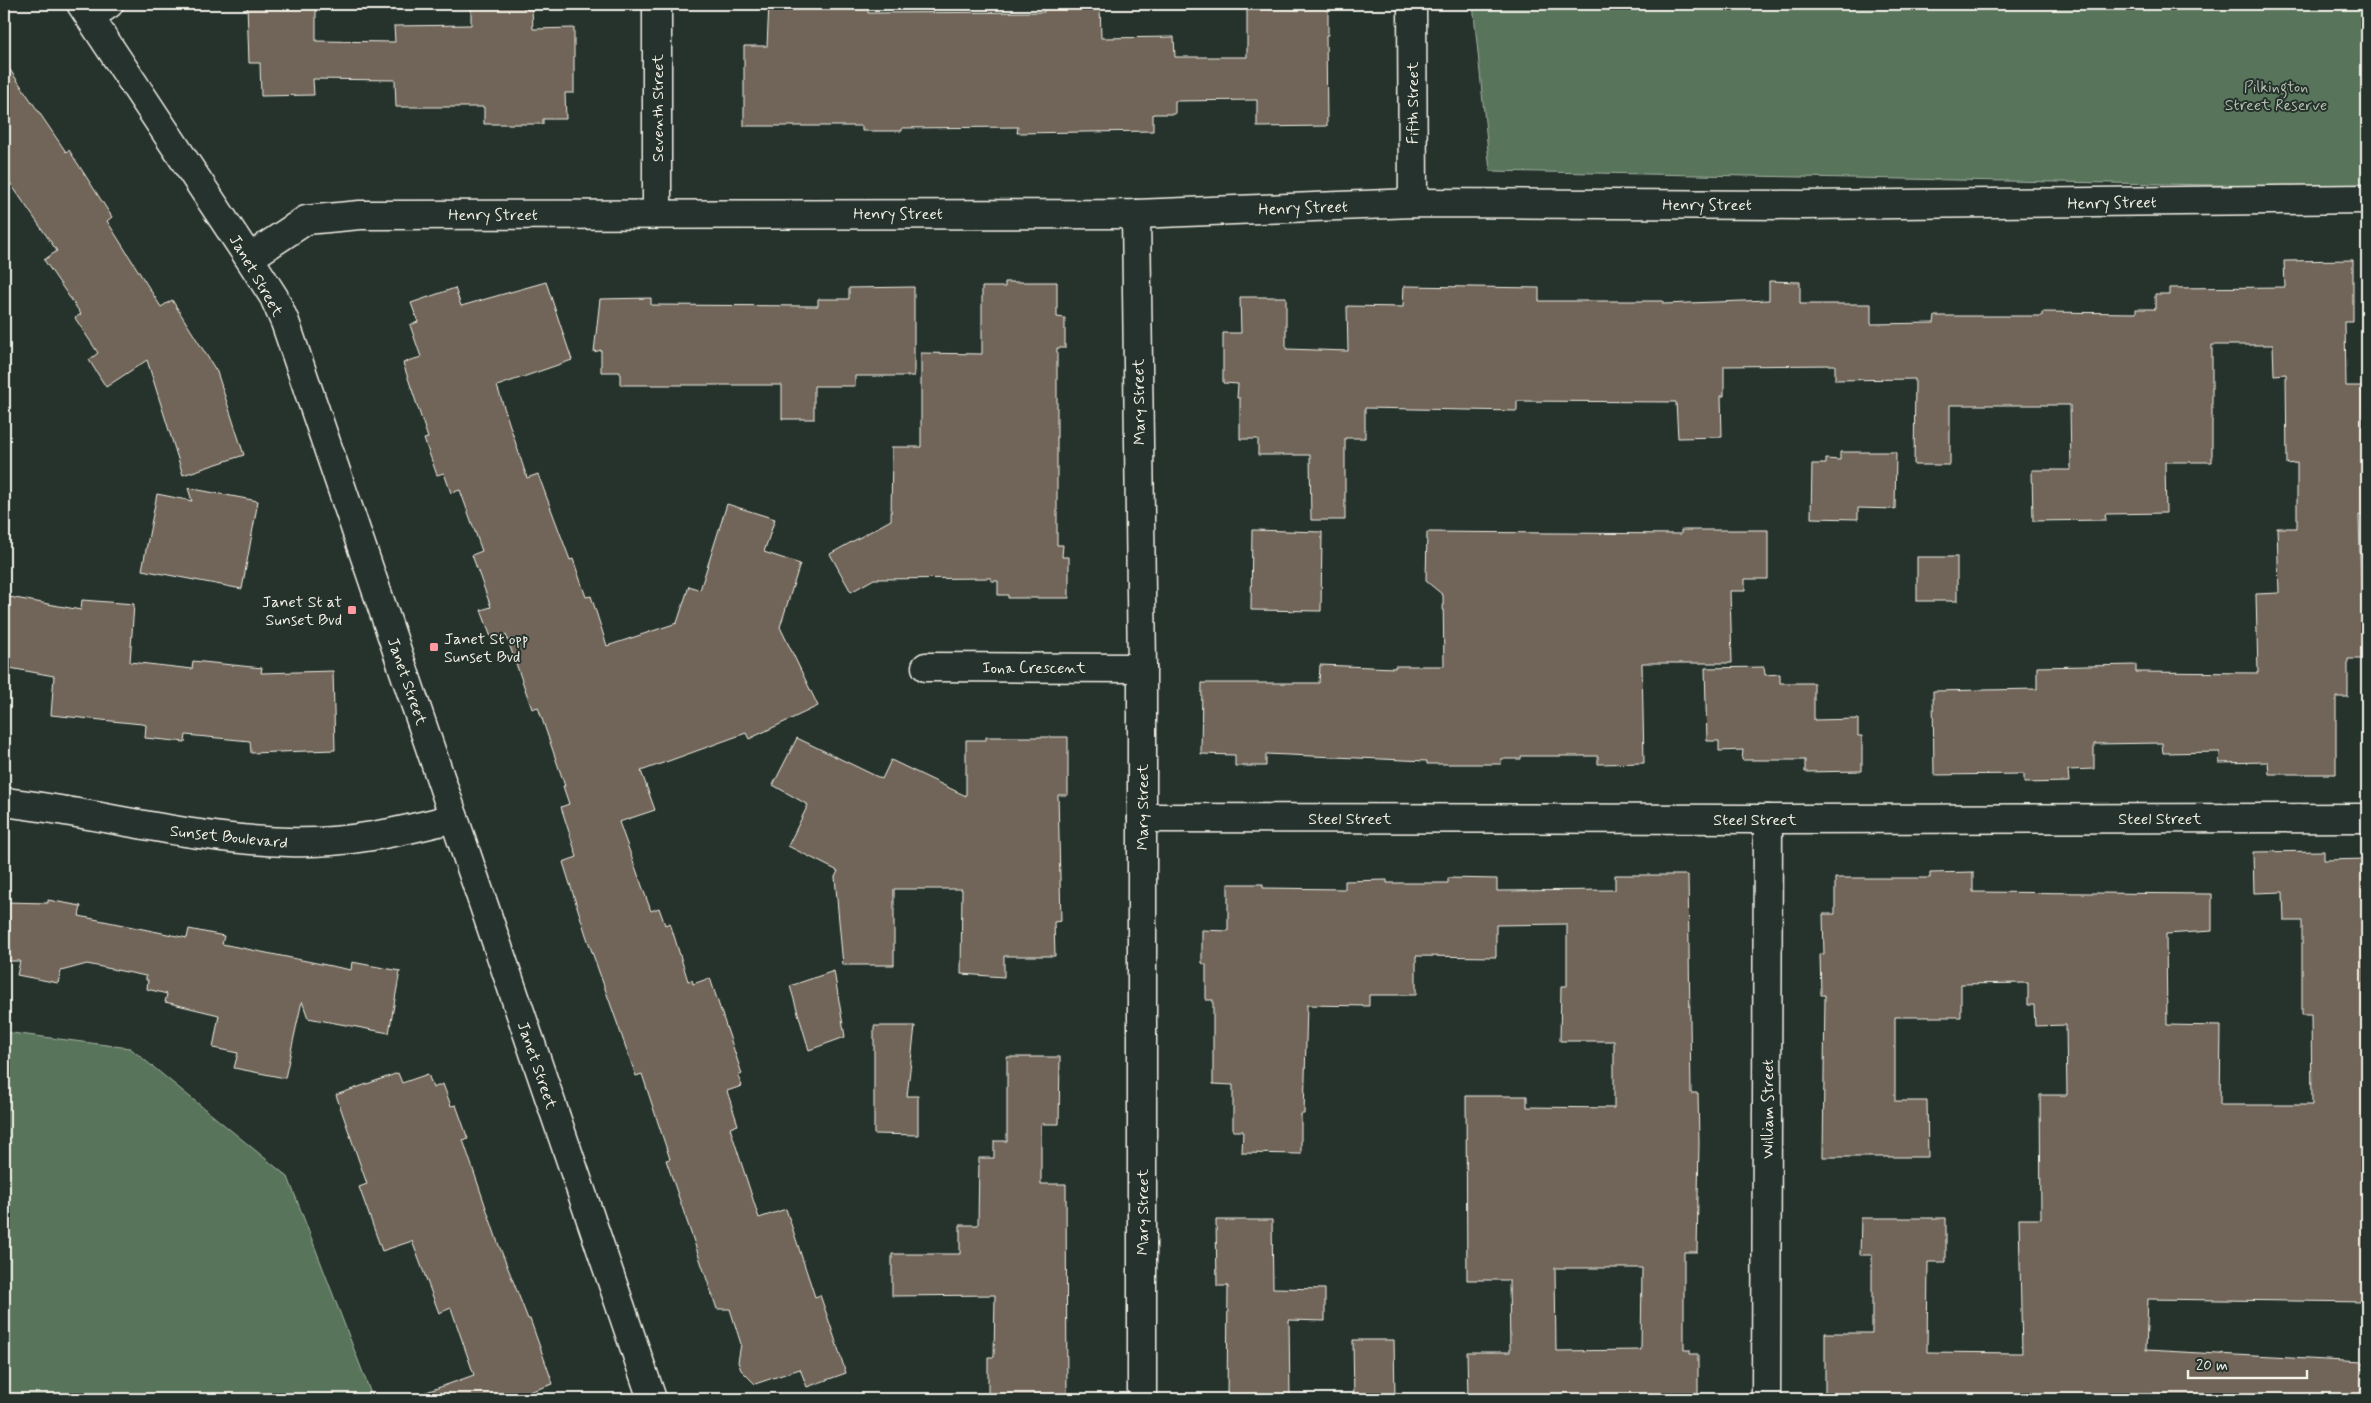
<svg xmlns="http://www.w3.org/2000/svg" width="2371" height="1403" font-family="Mynerve,sans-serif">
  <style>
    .green { fill: #59755c; stroke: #a6b3a2 }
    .building { fill: #6f6558; stroke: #f4f1e8; fill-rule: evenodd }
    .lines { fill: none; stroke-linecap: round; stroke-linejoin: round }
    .minor-casing { stroke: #f4f1e8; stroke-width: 31 }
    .tertiary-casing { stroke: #f4f1e8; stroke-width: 31 }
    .minor { stroke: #26332d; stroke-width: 28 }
    .tertiary { stroke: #26332d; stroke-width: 28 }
    .poi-dot { fill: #ff9aa2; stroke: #26332d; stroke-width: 2 }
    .labels { text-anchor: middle; stroke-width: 4; stroke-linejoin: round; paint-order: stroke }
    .park-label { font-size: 16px; fill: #b6bfb0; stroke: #26332d }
    .street-label { font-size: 16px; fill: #f4f1e8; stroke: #26332d }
    .poi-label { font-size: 16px; fill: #f4f1e8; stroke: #26332d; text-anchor: end }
  </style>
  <rect width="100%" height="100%" fill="#26332d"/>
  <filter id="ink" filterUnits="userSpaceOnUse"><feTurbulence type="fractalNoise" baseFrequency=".02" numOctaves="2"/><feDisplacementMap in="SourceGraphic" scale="10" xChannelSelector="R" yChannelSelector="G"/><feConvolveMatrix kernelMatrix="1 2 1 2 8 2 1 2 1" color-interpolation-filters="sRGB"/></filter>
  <g filter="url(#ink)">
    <g class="green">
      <polygon points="1473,4 2367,4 2367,188 1490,171"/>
      <polygon points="4,1032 130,1048 288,1177 373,1399 4,1399"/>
    </g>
    <g class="building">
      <polygon points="247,4 316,4 316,41 395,42 394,26 471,25 471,4 524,4 524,9 532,9 533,29 574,28 574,93 565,93 566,119 543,119 543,124 484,124 484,107 396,107 395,80 313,79 314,95 261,96 260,63 249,63"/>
      <polygon points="769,4 868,6 868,13 1044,12 1044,4 1100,4 1101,38 1174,37 1175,57 1247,57 1247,4 1328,4 1328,35 1326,35 1327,126 1257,127 1257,100 1175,101 1175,114 1153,114 1153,131 1017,133 1018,127 902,128 902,131 862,131 862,126 744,126 744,46 767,46"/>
      <polygon points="4,61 66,152 69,150 112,217 107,221 161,307 172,300 217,372 244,455 183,475 147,360 106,387 89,360 98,353 75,318 81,314 44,260 57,251 4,174"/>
      <polygon points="2353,260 2353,322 2345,322 2346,386 2362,386 2364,515 2359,515 2363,659 2348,659 2348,697 2336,697 2336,774 2269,774 2268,762 2219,763 2220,752 2163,753 2162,743 2094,744 2094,769 2068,770 2069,782 2024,783 2024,774 1934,775 1933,691 2037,689 2037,667 2136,665 2136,672 2258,673 2256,594 2279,593 2277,528 2297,528 2297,463 2287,464 2286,374 2274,375 2273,345 2212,345 2212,462 2165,462 2166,513 2105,514 2106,520 2033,521 2032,470 2071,470 2070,405 1950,405 1950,465 1914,465 1915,379 1835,380 1835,365 1724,366 1724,396 1721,396 1722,437 1678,438 1676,402 1517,401 1517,411 1365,408 1365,438 1345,438 1345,520 1311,520 1310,455 1258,455 1258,439 1240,439 1240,398 1237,398 1238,384 1223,383 1223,333 1241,333 1240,297 1286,297 1286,349 1348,351 1347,306 1403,307 1404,286 1539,288 1539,301 1663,301 1663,304 1769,300 1769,281 1800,282 1800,304 1871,304 1871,324 1934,323 1935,316 2042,316 2042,312 2136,313 2136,309 2155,309 2155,294 2169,294 2169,288 2285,287 2284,261"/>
      <polygon points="546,282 572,360 497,386 527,478 538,474 570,560 573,559 586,597 591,596 607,646 677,623 689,586 700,590 727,504 775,519 764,552 800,564 780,627 818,706 749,739 746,733 641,771 655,810 619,822 651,911 659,908 665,925 670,923 688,981 692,980 693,984 710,978 742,1074 738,1076 742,1086 727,1091 738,1125 730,1128 759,1218 786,1209 815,1297 820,1295 831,1327 846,1373 807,1387 800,1369 755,1384 741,1370 738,1362 741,1344 730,1309 717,1309 666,1160 670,1159 642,1074 636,1076 586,935 563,862 577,857 561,807 569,804 563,786 565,786 538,707 532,709 506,635 492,640 481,610 491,607 472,555 482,551 460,490 451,493 444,473 437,475 424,439 428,438 403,363 421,357 410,325 418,322 411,303 455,288 461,306"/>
      <polygon points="1005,282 1057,282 1057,317 1065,318 1065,348 1057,348 1057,545 1063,545 1062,557 1069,557 1069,598 1008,598 1008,595 998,595 998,581 991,581 991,578 874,579 851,592 830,554 891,520 892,447 921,447 921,353 982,354 982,287 1005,287"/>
      <polygon points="914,287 914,376 855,376 855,386 814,386 814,419 782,419 782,385 620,385 620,372 601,372 601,350 594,352 600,299 651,298 651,305 818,306 818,299 849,299 849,288"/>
      <polygon points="1840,452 1896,452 1895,509 1858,508 1858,519 1811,518 1812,464 1826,464 1826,459 1840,460"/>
      <polygon points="188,488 258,501 242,589 142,570 157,494 192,501"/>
      <polygon points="1252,530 1322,532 1321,611 1251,610"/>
      <polygon points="1681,530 1768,530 1768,579 1745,579 1745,591 1730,591 1732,663 1642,663 1644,763 1598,764 1598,756 1521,756 1521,759 1501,759 1501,764 1427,764 1427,761 1266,754 1266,766 1235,766 1235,755 1201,754 1202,683 1319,683 1320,665 1395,668 1395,666 1444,666 1443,595 1426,581 1427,532 1681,534"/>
      <rect x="1917" y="557" width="40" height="44"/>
      <polygon points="4,596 81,610 82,600 134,604 130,662 192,669 193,661 262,668 261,673 333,671 335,750 251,753 250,741 186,735 185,742 145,738 146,725 142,724 51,715 54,676 4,667"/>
      <polygon points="1764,667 1765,675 1780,674 1780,683 1814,683 1814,720 1858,719 1858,736 1862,736 1862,771 1805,772 1805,760 1742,760 1743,750 1719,751 1719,741 1707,741 1705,668"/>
      <polygon points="986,737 1068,737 1068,795 1058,795 1061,921 1054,922 1055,956 1004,956 1004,977 961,974 962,889 894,889 894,965 843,965 835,877 838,871 788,846 808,805 773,785 797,738 882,779 891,760 966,796 966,740 986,740"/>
      <polygon points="2324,851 2324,860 2367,859 2367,1302 2148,1299 2146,1350 2362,1362 2360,1399 1825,1399 1825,1333 1872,1333 1872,1255 1860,1255 1861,1218 1946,1218 1946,1262 1928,1262 1927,1352 2022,1353 2019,1219 2041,1219 2040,1095 2067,1095 2066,1025 2035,1026 2034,1005 2028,1005 2028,983 1961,984 1961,1017 1895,1017 1895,1101 1927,1101 1928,1157 1823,1157 1825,995 1821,995 1820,954 1824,954 1823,914 1835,914 1835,878 1930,878 1930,873 1973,872 1973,892 2212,894 2212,931 2166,934 2167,1025 2221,1026 2220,1105 2312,1105 2311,1015 2302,1015 2302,921 2284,921 2283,892 2254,893 2253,852"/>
      <path d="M1615 875H1688L1691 1093H1698L1699 1142 1697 1252H1684V1350H1690V1354H1698V1399H1468L1467 1352H1510L1509 1280H1467L1466 1096H1527V1107L1614 1108V1041H1560L1561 986H1567V924L1496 925V957L1416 956V995H1369V1006L1307 1005 1304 1114H1301V1154L1242 1153 1243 1131H1233V1085L1213 1084V1000H1206V965L1202 963V930L1228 931V884H1263V888L1345 889V881L1387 880V883H1448V878L1497 879V891L1615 890ZM1555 1268H1642L1641 1350 1556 1351Z"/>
      <polygon points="48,900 81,906 79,916 187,938 189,929 224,936 222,944 351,970 352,962 400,971 389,1033 308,1018 302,1001 285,1078 234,1068 238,1053 213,1048 219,1015 165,1002 167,994 147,989 148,980 146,980 146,976 87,964 61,971 58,983 17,975 20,961 4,961 4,902 48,903"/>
      <polygon points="834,971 845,1037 809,1050 790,986"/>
      <polygon points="874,1026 915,1026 907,1096 918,1096 918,1135 874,1134"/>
      <polygon points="1007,1057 1060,1057 1059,1124 1041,1124 1041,1184 1066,1184 1067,1399 988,1399 988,1357 994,1357 995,1295 892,1296 892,1254 960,1254 960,1225 978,1225 979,1158 994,1158 994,1141 1007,1141"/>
      <polygon points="398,1073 402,1083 428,1074 433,1088 443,1084 451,1106 456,1105 468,1139 463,1140 498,1243 528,1319 530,1319 553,1384 508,1399 419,1399 418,1395 474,1375 451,1308 439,1313 412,1241 382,1251 359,1187 367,1184 336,1095"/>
      <polygon points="1216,1220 1272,1220 1273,1288 1325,1289 1325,1321 1289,1320 1290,1399 1227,1399 1228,1286 1217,1286"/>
      <polygon points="1353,1340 1394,1340 1395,1399 1354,1399"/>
    </g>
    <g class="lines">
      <g class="minor-casing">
        <g id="minor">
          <polyline points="1412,4 1413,203"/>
          <polyline points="90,17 109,4"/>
          <polyline points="657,213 657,4"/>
          <polyline points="1136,214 1142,668 1142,1399"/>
          <polyline points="249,258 306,220 360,215 1136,214 1413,203 1804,205 2367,199"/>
          <polyline points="926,667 1142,668"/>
          <path d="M4 802C100 813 193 840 289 842 346 844 400 832 454 818"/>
          <polyline points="1142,818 1768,819 2367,818"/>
          <polyline points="1766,1399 1768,819"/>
        </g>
      </g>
      <g class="tertiary-casing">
        <polyline id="tertiary" points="81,4 249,258 274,297 285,322 652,1399"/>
      </g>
      <use href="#minor" class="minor"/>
      <use href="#tertiary" class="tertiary"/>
    </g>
  </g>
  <g class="poi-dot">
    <rect x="347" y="605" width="10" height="10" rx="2.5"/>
    <rect x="429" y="642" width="10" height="10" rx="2.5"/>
  </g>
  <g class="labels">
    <g class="park-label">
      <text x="2276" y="92">Pilkington<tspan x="2276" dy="18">Street Reserve</tspan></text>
    </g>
    <g class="street-label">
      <text transform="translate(1412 103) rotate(-90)" y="6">Fifth Street</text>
      <text transform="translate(657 108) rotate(-90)" y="6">Seventh Street</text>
      <text transform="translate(2112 202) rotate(-1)" y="6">Henry Street</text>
      <text x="1707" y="210">Henry Street</text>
      <text transform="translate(1303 207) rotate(-2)" y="6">Henry Street</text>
      <text x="898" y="219">Henry Street</text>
      <text x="493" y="220">Henry Street</text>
      <text transform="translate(257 275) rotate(60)" y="6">Janet Street</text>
      <text transform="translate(1138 402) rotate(-91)" y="6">Mary Street</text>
      <text x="1034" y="673">Iona Crescent</text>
      <text transform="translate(408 681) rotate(71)" y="6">Janet Street</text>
      <text transform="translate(1142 807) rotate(-90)" y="6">Mary Street</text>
      <text x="1350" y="824">Steel Street</text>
      <text x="2160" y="824">Steel Street</text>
      <text x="1755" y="825">Steel Street</text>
      <text transform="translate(229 836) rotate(6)" y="6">Sunset Boulevard</text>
      <text transform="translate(538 1065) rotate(71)" y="6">Janet Street</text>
      <text transform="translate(1767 1109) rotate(-90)" y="6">William Street</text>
      <text transform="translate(1142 1212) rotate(-90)" y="6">Mary Street</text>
    </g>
    <g class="poi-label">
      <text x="342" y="607">Janet St at<tspan x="342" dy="18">Sunset Bvd</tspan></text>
      <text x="444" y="644" text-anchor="start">Janet St opp<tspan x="444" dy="18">Sunset Bvd</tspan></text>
    </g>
  </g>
  <rect width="2371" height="1403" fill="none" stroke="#26332d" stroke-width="20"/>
  <rect x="10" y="10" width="2351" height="1383" fill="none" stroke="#f4f1e8" stroke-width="2" filter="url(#ink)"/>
  <path d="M2188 1370v8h119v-8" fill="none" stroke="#f4f1e8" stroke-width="2.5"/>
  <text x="2196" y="1370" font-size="15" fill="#f4f1e8" stroke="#26332d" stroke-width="4" paint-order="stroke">20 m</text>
</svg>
